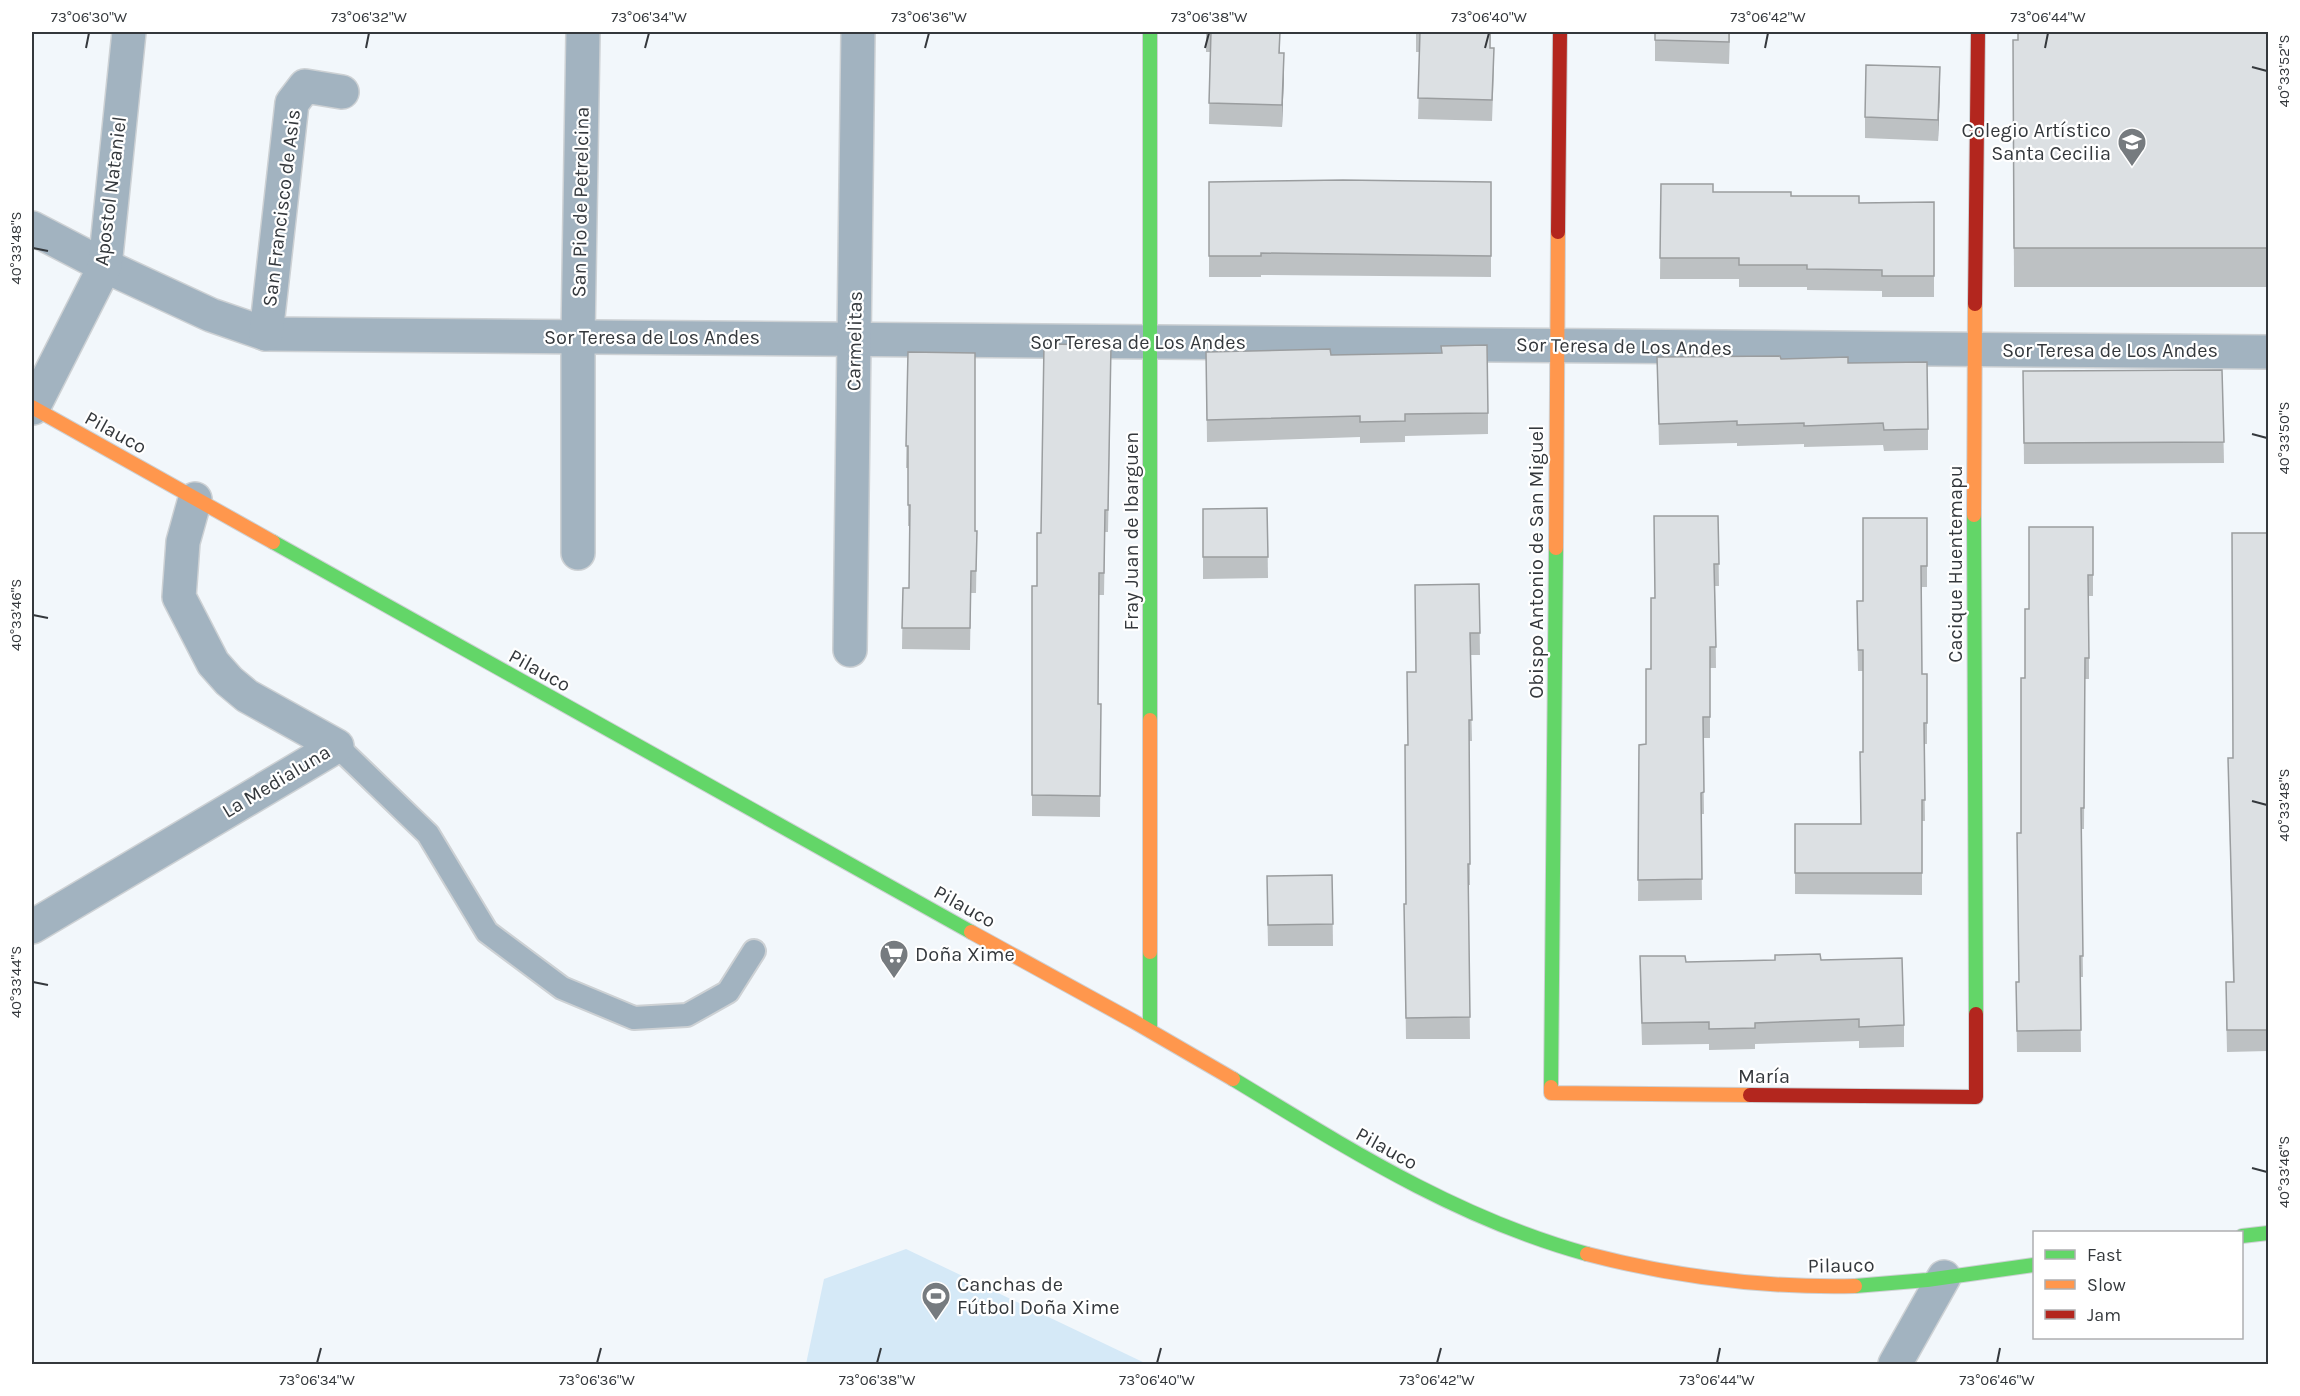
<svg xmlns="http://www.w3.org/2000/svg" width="2300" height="1396" font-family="Karla,sans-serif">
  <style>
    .green { fill: #d5e9f7 }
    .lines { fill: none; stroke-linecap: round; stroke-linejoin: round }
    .lane-casing { stroke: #cdd1d4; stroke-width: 26 }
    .street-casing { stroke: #cdd1d4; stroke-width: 36 }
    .fast-casing { stroke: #cdd1d4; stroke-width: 16 }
    .slow-casing { stroke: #cdd1d4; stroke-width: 16 }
    .jam-casing { stroke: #cdd1d4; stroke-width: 16 }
    .lane { stroke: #a2b3c0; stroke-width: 22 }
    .street { stroke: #a2b3c0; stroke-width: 33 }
    .fast { stroke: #63d668; stroke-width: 14 }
    .slow { stroke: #ff974d; stroke-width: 14 }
    .jam { stroke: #b3261e; stroke-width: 14 }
    .wall { fill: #bdc1c3 }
    .shaded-wall { fill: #9a9d9f }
    .building { fill: #dce0e3; stroke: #9a9d9f; stroke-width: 1.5 }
    .ticks { fill: none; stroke: #34383c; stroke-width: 2 }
    .labels { text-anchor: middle; stroke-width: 4.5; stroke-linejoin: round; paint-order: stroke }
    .poi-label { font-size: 20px; fill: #34383c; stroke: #fff; text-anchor: start }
    .street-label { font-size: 20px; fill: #34383c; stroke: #fff }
    .neatline { fill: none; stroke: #34383c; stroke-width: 2 }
    .ticks-label { font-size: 15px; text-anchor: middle; fill: #34383c }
  </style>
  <rect width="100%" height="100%" fill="#f2f7fb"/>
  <polygon class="green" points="906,1249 1147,1364 806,1364 824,1279"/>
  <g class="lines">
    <g class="lane-casing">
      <polyline id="lane" points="337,746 428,834 487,932 562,988 634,1018 687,1015 728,992 754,951"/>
    </g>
    <g class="street-casing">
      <g id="street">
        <polyline points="32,228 105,266 211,315 266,334 2268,352"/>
        <polyline points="266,334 292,103 305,86 342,92"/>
        <polyline points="33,408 105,266 129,32"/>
        <polyline points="578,553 578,337 583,32"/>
        <polyline points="850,650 858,32"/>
        <polyline points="32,927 337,746 247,696 229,681 213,663 179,597 183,542 195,499"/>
        <polyline points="1895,1364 1944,1277"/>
      </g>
    </g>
    <g class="fast-casing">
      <g id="fast">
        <polyline points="1150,32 1150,720"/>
        <polyline points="1974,515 1976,1014"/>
        <polyline points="273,542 971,932"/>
        <polyline points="1150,952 1150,1030"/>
        <path d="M1233 1079C1347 1148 1456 1218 1587 1254"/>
        <polyline points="1551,1087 1556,548"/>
        <polyline points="2242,1236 2268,1233"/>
        <polyline points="1855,1286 1927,1280 2034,1265"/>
      </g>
    </g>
    <g class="slow-casing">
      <g id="slow">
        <polyline points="32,407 273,542"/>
        <polyline points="1974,515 1975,304"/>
        <polyline points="1556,548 1558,232"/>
        <polyline points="1150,720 1150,952"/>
        <polyline points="971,932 1133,1021 1233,1079"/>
        <polyline points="1551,1087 1551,1093 1750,1095"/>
        <path d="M1587 1254C1675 1277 1764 1288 1855 1286"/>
      </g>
    </g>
    <g class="jam-casing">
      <g id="jam">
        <polyline points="1558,232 1560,32"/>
        <polyline points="1975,304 1978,32"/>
        <polyline points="1750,1095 1976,1097 1976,1014"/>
      </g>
    </g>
    <use href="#lane" class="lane"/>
    <use href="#street" class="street"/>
    <use href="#fast" class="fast"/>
    <use href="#slow" class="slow"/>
    <use href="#jam" class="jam"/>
  </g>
  <g class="wall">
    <polygon points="1206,32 1280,32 1280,53 1284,74 1282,127 1209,124 1210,52 1206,52"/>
    <polygon points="1416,32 1491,32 1490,48 1494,69 1492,121 1418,119 1420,52 1416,52"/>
    <polygon points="1655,32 1730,32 1729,64 1655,61"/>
    <polygon points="2268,32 2268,287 2014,287 2013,40"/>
    <polygon points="1940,88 1938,141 1865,138 1865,117"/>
    <polygon points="1209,182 1491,182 1491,277 1261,275 1261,277 1209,277"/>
    <polygon points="1661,184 1713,192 1791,196 1859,203 1934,202 1934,297 1882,297 1882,291 1807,290 1807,287 1739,287 1739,279 1660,279"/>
    <polygon points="908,352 975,531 977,531 976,593 971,593 970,650 902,649 903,588 909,588 909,526 908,526 908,468 906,468"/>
    <polygon points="1206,352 1331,355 1488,413 1488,434 1405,436 1405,442 1360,443 1360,437 1207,442"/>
    <polygon points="1657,357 1781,359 1848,363 1928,429 1928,450 1884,451 1883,445 1804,447 1804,444 1737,446 1737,443 1659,445"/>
    <polygon points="1111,367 1108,532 1105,532 1104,595 1099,595 1098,704 1101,704 1100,817 1032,816 1032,586 1037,586 1041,533"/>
    <polygon points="2222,370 2224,463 2024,464 2023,371"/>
    <polygon points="1267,508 1268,578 1203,579 1203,509"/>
    <polygon points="1718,516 1719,586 1715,586 1716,668 1710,668 1710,738 1703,738 1704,814 1701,814 1702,900 1638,901 1639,745 1646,744 1655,598"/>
    <polygon points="1927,518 1927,587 1922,587 1922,674 1927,723 1927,744 1924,744 1925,821 1922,821 1922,895 1795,894 1795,824 1861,824 1863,752 1863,671 1858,671 1857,622 1863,601"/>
    <polygon points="2093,527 2093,596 2089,596 2089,679 2085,679 2084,829 2081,829 2083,977 2080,977 2081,1052 2017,1052 2016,982 2019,982 2021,833 2025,678"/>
    <polygon points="2268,533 2268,1051 2227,1052 2226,1003 2233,982 2228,758 2233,758"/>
    <polygon points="1479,584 1480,655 1470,655 1472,741 1469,741 1470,885 1468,885 1470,1039 1406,1039 1404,904 1406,904 1416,672"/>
    <polygon points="1332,875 1333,946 1268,946 1267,898"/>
    <polygon points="1821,960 1904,1025 1904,1047 1859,1048 1859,1041 1755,1044 1755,1049 1709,1050 1709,1044 1642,1045 1640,978 1686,962"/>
  </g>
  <g class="shaded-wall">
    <polygon points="1284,53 1284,74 1282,127 1282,105"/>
    <polygon points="1940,67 1940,88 1938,141 1938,120"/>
  </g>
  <g class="building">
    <polygon points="1211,32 1280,32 1279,53 1284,53 1282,105 1209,103"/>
    <polygon points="1420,32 1490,32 1490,48 1494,48 1492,100 1418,98"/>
    <polygon points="1655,32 1729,32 1729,42 1655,40"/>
    <polygon points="2018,32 2268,32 2268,248 2014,248 2013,40 2018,40"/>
    <polygon points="1866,65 1940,67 1938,120 1865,117"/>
    <polygon points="1343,180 1491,182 1491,256 1261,253 1261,256 1209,256 1209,182"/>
    <polygon points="1661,184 1713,184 1713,192 1791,192 1791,196 1859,196 1859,203 1934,202 1934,276 1882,276 1882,270 1807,269 1807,265 1739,265 1739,258 1660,258"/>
    <polygon points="1044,344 1111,345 1108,510 1105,510 1104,573 1099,573 1098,704 1101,704 1100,796 1032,795 1032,586 1037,586 1037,533 1041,533"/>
    <polygon points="1487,345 1488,413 1405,414 1405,421 1360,422 1360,416 1207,420 1206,352 1330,349 1331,355 1442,353 1441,346"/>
    <polygon points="908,352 975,353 975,531 977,531 976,571 971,571 970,628 902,628 903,588 909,588 910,505 908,505 908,446 906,446"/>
    <polygon points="1780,356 1781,359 1848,357 1848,363 1927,362 1928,429 1884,430 1883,423 1804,426 1804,423 1737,425 1737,421 1659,424 1657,357"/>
    <polygon points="2222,370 2224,442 2024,443 2023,371"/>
    <polygon points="1267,508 1268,557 1203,557 1203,509"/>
    <polygon points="1654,516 1718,516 1719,564 1714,564 1716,647 1710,647 1710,717 1703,717 1704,792 1701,793 1702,879 1638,880 1639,745 1646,744 1646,669 1651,669 1651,598 1655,598"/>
    <polygon points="1863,518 1927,518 1927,566 1921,566 1922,674 1927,674 1927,723 1924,723 1925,800 1922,800 1922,873 1795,873 1795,824 1861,824 1860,752 1863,752 1863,650 1858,650 1857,601 1863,601"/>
    <polygon points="2029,527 2093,527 2093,575 2088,575 2089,658 2085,658 2084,808 2081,808 2083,956 2080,956 2081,1030 2017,1031 2016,982 2019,982 2017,833 2021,833 2021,678 2025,678 2025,609 2029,609"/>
    <polygon points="2232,533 2268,533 2268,1030 2227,1030 2226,982 2234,982 2228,758 2233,758"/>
    <polygon points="1479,584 1480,633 1470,633 1472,720 1469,720 1470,864 1468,864 1470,1017 1406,1018 1404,904 1406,904 1405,745 1408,745 1407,672 1416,672 1415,585"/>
    <polygon points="1332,875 1333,924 1268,925 1267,876"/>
    <polygon points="1820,954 1821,960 1902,958 1904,1025 1859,1027 1859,1019 1755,1023 1755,1028 1709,1029 1709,1022 1642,1023 1640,956 1685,956 1686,962 1775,960 1775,955"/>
  </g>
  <path class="ticks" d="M86 48 89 33M366 48 369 33M645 48 649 33M925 48 929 33M1205 48 1209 33M1485 48 1489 33M1765 48 1768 33M2045 48 2048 33M2252 67 2267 71M33 248 48 251M2252 434 2267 438M33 615 48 618M2252 801 2267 805M33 982 48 985M2252 1168 2267 1172M317 1363 321 1348M597 1363 601 1348M877 1363 881 1348M1157 1363 1161 1348M1437 1363 1441 1348M1717 1363 1720 1348M1997 1363 2000 1348"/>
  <defs>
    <g id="school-pin" transform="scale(1.5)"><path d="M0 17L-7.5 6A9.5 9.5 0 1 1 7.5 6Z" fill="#767b7f" stroke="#fff"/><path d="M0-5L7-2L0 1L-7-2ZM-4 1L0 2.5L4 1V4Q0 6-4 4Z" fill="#fff"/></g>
    <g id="supermarket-pin" transform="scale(1.5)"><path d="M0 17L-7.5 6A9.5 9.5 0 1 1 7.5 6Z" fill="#767b7f" stroke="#fff"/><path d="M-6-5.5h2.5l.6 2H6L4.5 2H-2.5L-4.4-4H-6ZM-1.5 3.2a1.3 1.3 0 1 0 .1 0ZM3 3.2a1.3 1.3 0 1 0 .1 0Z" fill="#fff"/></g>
    <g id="stadium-pin" transform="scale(1.5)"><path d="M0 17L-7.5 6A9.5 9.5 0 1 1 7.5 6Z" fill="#767b7f" stroke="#fff"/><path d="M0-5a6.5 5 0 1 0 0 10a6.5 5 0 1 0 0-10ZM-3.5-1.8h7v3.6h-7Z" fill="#fff"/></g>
  </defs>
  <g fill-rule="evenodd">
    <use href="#school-pin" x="2132" y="142"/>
    <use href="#supermarket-pin" x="894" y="954"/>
    <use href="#stadium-pin" x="936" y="1296"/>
  </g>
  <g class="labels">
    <g class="poi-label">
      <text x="2111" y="137" text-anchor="end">Colegio Artístico<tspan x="2111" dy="23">Santa Cecilia</tspan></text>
      <text x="915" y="961">Doña Xime</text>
      <text x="957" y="1291">Canchas de<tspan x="957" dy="23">Fútbol Doña Xime</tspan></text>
    </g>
    <g class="street-label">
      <text transform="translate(110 191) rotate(-83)" y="7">Apostol Nataniel</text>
      <text transform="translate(580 202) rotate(-89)" y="7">San Pio de Petrelcina</text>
      <text transform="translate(281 208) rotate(-83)" y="7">San Francisco de Asis</text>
      <text x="652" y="344">Sor Teresa de Los Andes</text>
      <text transform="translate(854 341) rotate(-89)" y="7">Carmelitas</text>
      <text x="1138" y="349">Sor Teresa de Los Andes</text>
      <text transform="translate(1624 346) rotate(1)" y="7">Sor Teresa de Los Andes</text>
      <text x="2110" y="357">Sor Teresa de Los Andes</text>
      <text transform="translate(116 432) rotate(29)" y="7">Pilauco</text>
      <text transform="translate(1131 531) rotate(-90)" y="7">Fray Juan de Ibarguen</text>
      <text transform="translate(1536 562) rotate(-90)" y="7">Obispo Antonio de San Miguel</text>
      <text transform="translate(1955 564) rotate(-90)" y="7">Cacique Huentemapu</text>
      <text transform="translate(540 670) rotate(29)" y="7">Pilauco</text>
      <text transform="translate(276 781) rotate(-31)" y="7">La Medialuna</text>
      <text transform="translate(965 906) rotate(29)" y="7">Pilauco</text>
      <text x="1764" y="1083">María</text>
      <text transform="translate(1387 1148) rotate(29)" y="7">Pilauco</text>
      <text transform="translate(1841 1265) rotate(-1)" y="7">Pilauco</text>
    </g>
  </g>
  <rect width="2300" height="1396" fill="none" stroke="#ffffff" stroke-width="66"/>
  <rect x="2033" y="1231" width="210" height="108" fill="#ffffff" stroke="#aeafb1" stroke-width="1.5"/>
  <rect x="2045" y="1250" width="30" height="9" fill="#63d668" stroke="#aeafb1" stroke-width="1.5"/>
  <text x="2087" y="1261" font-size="18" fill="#34383c">Fast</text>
  <rect x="2045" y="1280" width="30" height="9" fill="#ff974d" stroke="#aeafb1" stroke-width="1.5"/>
  <text x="2087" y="1291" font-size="18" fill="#34383c">Slow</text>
  <rect x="2045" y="1310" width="30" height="9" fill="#b3261e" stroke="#aeafb1" stroke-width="1.5"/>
  <text x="2087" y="1321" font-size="18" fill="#34383c">Jam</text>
  <rect x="33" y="33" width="2234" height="1330" class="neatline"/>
  <g class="ticks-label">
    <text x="89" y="22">73°06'30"W</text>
    <text x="369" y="22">73°06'32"W</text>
    <text x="649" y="22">73°06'34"W</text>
    <text x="929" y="22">73°06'36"W</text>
    <text x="1209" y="22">73°06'38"W</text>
    <text x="1489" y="22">73°06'40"W</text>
    <text x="1768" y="22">73°06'42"W</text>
    <text x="2048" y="22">73°06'44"W</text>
    <text transform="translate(2284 71) rotate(-90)" y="5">40°33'52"S</text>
    <text transform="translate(16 248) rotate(-90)" y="5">40°33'48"S</text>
    <text transform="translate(2284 438) rotate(-90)" y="5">40°33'50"S</text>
    <text transform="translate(16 615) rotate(-90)" y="5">40°33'46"S</text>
    <text transform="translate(2284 805) rotate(-90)" y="5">40°33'48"S</text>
    <text transform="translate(16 982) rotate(-90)" y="5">40°33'44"S</text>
    <text transform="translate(2284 1172) rotate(-90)" y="5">40°33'46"S</text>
    <text x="317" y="1385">73°06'34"W</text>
    <text x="597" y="1385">73°06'36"W</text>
    <text x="877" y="1385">73°06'38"W</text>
    <text x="1157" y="1385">73°06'40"W</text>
    <text x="1437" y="1385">73°06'42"W</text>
    <text x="1717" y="1385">73°06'44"W</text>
    <text x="1997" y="1385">73°06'46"W</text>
  </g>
</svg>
